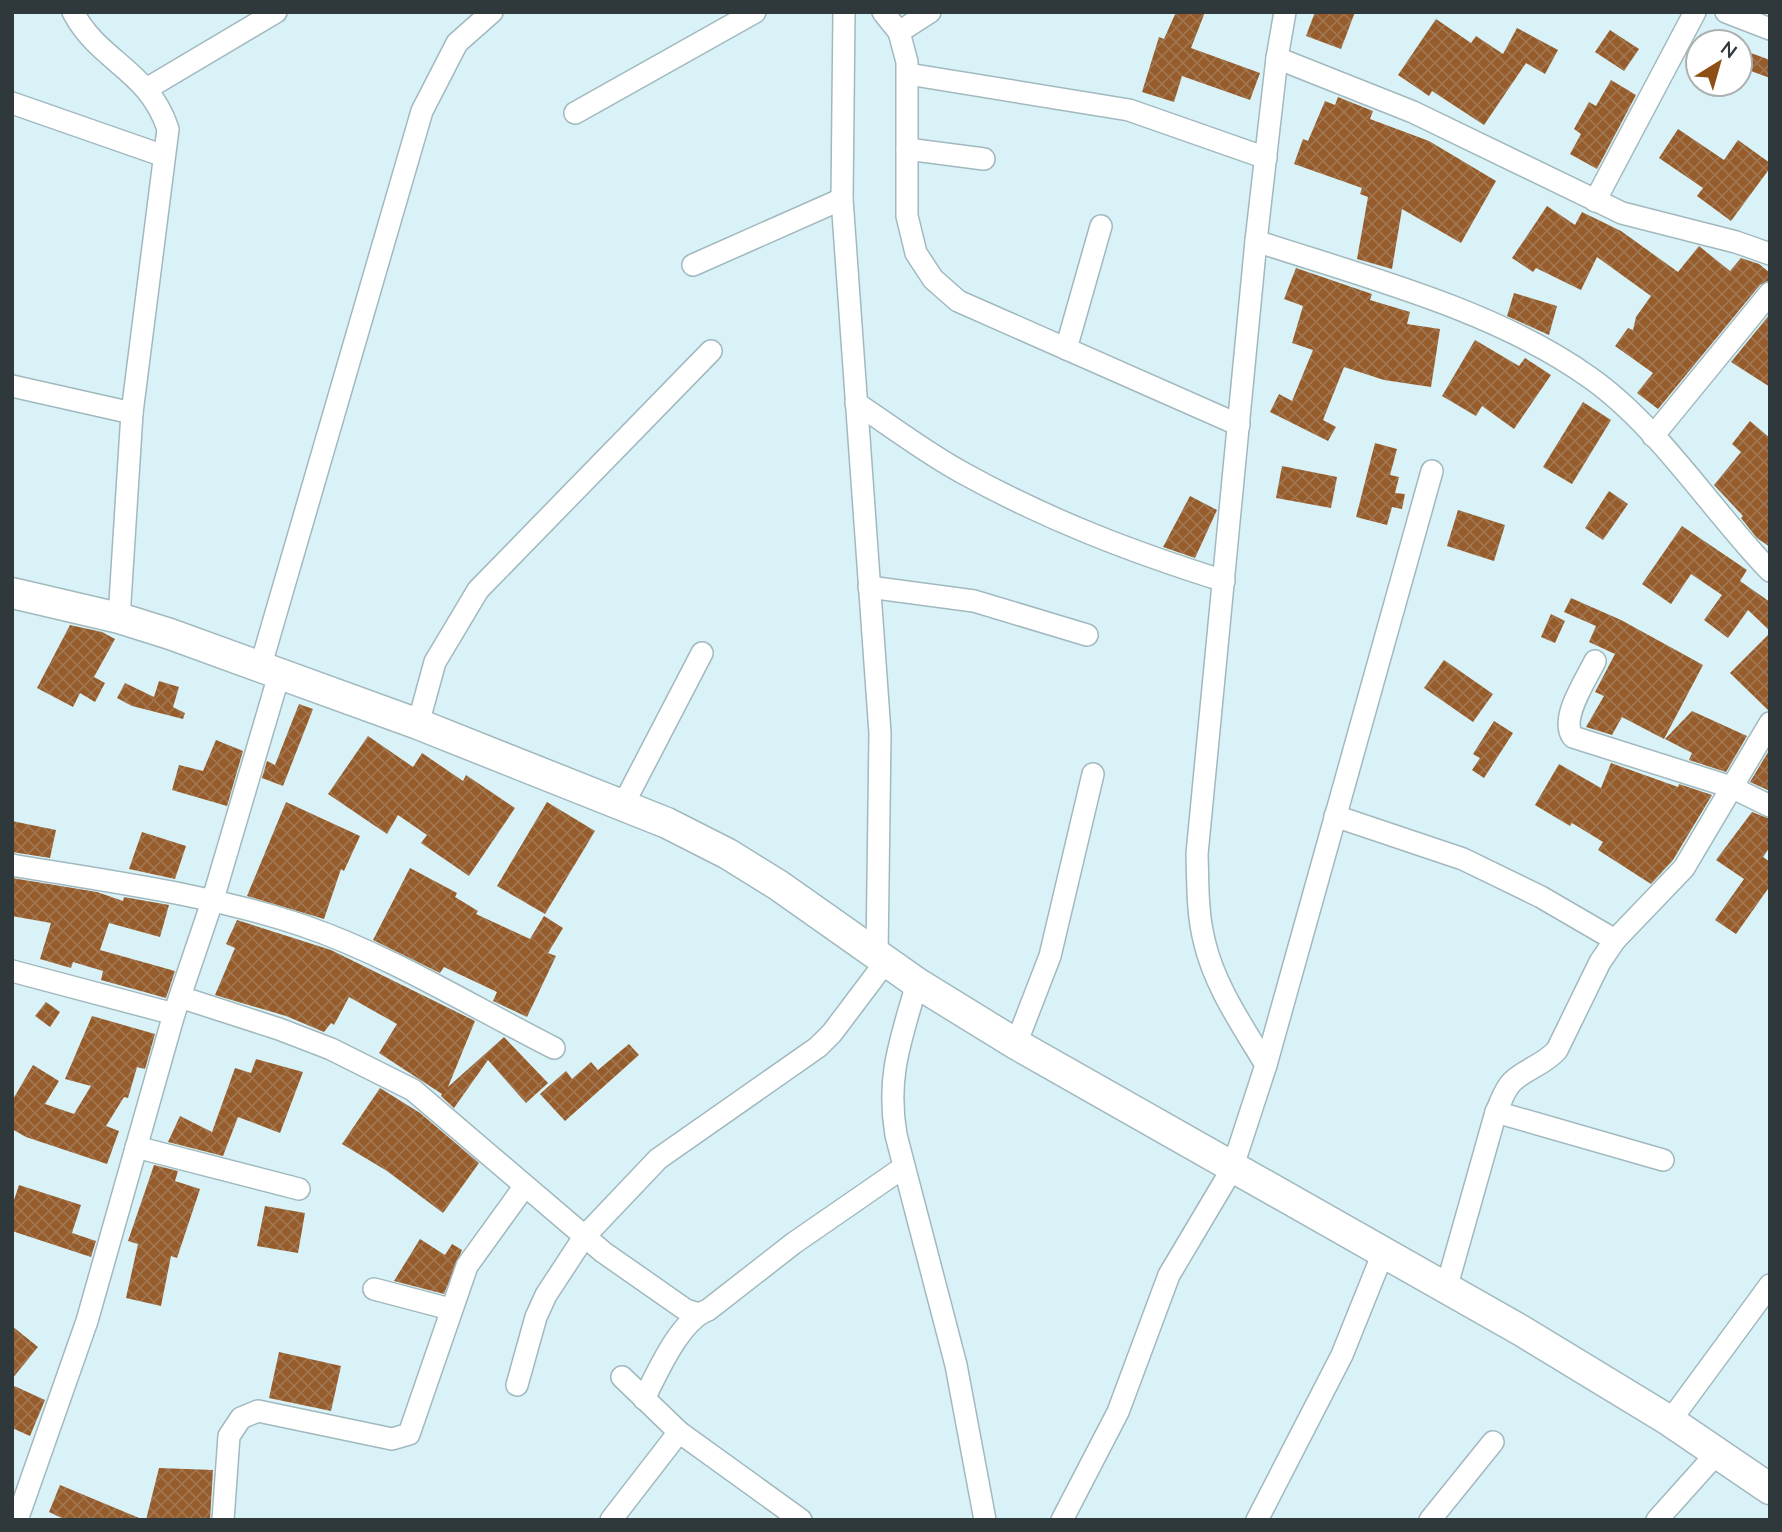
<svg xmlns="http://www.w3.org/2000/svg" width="1782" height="1532" font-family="'Nunito Sans',sans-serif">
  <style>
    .building { fill: url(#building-cross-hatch) }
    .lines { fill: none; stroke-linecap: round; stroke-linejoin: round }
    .street-casing { stroke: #a1b9be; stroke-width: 24 }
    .secondary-casing { stroke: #a1b9be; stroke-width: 33 }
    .street { stroke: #fff; stroke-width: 21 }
    .secondary { stroke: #fff; stroke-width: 30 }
  </style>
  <defs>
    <pattern id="building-cross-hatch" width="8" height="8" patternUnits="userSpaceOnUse" patternTransform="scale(1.75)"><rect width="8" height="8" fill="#965c2b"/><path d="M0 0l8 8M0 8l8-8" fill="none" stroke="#a17651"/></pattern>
  </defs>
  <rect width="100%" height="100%" fill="#d8f2f7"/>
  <g class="building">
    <polygon points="1176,12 1205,12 1191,48 1260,73 1250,100 1182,76 1174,102 1142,92 1159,37 1164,39"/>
    <polygon points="1315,12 1355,12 1341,49 1306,36"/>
    <polygon points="1436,19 1471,43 1476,36 1503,54 1517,28 1558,50 1545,74 1526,63 1484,125 1432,91 1429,96 1398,75"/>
    <polygon points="1610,30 1639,49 1624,71 1595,52"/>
    <polygon points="1740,49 1770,60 1770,78 1740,67"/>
    <polygon points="1611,80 1636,95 1597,169 1570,154 1581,134 1574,129 1589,102 1596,106"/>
    <polygon points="1338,97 1373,111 1370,119 1429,141 1496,181 1461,243 1402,209 1392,269 1357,259 1368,197 1360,194 1362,188 1294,164 1303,139 1308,141 1325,101 1335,105"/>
    <polygon points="1678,129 1724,160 1738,140 1770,163 1770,168 1731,221 1697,196 1703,188 1659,158"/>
    <polygon points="1547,206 1575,225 1582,212 1621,231 1678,272 1699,246 1730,271 1741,258 1759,264 1770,273 1770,280 1760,285 1658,409 1637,393 1653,373 1615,346 1628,328 1633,330 1636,317 1651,296 1597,257 1581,290 1536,268 1533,272 1512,258"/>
    <polygon points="1296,268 1372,294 1370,300 1410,312 1407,324 1440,329 1431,387 1384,380 1344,367 1323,420 1336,427 1328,441 1270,412 1279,394 1292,401 1313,350 1292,343 1303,306 1284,299"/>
    <polygon points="1514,293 1557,306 1549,335 1507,316"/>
    <polygon points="1770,314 1770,387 1731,362"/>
    <polygon points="1475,340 1519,366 1525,358 1551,375 1514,429 1482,406 1476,416 1442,396"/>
    <polygon points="1583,402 1611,420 1572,484 1543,467"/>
    <polygon points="1750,421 1770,438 1770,547 1757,538 1741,518 1743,516 1714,485 1741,452 1732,444"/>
    <polygon points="1375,443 1397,449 1390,475 1399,477 1395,493 1405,494 1402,509 1392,507 1387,525 1356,517"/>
    <polygon points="1282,466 1337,477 1331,508 1276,498"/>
    <polygon points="1609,491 1628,504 1603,540 1585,528"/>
    <polygon points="1190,496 1217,510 1195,558 1163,547"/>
    <polygon points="1458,510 1505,525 1494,561 1447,546"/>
    <polygon points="1682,526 1747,570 1740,581 1770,602 1770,631 1748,610 1728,638 1704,620 1722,595 1691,574 1671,604 1642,584"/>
    <polygon points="1571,598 1621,620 1703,665 1664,739 1622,717 1612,735 1586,727 1604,696 1595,692 1615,654 1589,642 1596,626 1564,612"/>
    <polygon points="1551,614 1565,621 1555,643 1541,637"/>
    <polygon points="70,625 102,632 115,639 94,677 105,683 95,702 80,693 73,707 37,688"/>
    <polygon points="1770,633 1770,710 1768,710 1730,673"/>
    <polygon points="1444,660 1493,694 1473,722 1424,688"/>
    <polygon points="159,681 179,687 173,707 185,713 183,719 132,706 117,698 125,683 154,697"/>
    <polygon points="299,704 313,709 283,786 262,778 267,761 275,765"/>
    <polygon points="1692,711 1747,736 1726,772 1689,760 1692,753 1665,739"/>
    <polygon points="1494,721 1513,733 1484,778 1472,770 1480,758 1473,754"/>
    <polygon points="368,736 413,767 422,753 463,781 466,775 515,808 469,876 421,843 427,835 398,815 387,834 328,794"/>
    <polygon points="216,740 243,751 227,806 172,790 179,765 203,771"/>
    <polygon points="1770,749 1770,791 1750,782"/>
    <polygon points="1611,763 1678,787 1679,784 1712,795 1673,860 1651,884 1598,850 1603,842 1572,823 1570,826 1535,805 1559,764 1601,788"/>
    <polygon points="286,802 360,836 344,871 341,869 324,919 247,896"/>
    <polygon points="547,802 595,831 545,914 497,886"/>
    <polygon points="1752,812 1770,819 1770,847 1763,857 1770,862 1770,886 1736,934 1715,920 1744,879 1716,860"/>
    <polygon points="12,821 56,830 50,858 12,852"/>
    <polygon points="142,832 186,846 175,879 129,869"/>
    <polygon points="410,868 457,893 455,897 478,911 476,914 530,939 544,916 563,928 548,953 556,956 527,1017 493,1001 497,992 444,967 440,973 373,940"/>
    <polygon points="12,878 97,892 123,901 124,897 169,905 160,937 109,923 100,950 175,971 166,998 101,980 103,971 73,962 71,968 40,959 51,923 12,916"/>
    <polygon points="237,920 331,950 475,1021 448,1087 504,1037 548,1083 526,1103 488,1060 454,1108 441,1096 442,1094 379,1053 397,1024 349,997 334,1025 331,1023 324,1032 286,1016 215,995 235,948 226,944"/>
    <polygon points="46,1002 60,1012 50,1027 35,1016"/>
    <polygon points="92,1016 155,1034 145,1069 137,1067 128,1098 124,1097 106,1126 119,1131 107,1164 26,1137 12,1129 12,1101 33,1065 59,1081 45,1104 74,1114 91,1086 65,1079"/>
    <polygon points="629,1044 639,1055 565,1121 540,1094 566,1071 572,1079 591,1062 598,1070"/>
    <polygon points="256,1059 303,1072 280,1133 238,1117 223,1156 168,1142 180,1116 212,1132 235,1068 251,1073"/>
    <polygon points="380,1088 420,1113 479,1163 443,1213 387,1171 342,1144"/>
    <polygon points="154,1165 178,1171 175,1181 200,1189 177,1258 171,1256 161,1306 126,1298 138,1244 128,1241"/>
    <polygon points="19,1185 81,1205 72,1233 96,1241 91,1257 12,1231 12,1206"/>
    <polygon points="265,1206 305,1213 298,1253 257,1246"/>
    <polygon points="420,1239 445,1255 452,1244 462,1250 444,1294 394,1281"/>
    <polygon points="12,1326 38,1347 12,1379"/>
    <polygon points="279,1352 341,1366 331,1411 269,1398"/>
    <polygon points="12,1385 45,1400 30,1436 12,1428"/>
    <polygon points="159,1468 213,1470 210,1520 146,1520"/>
    <polygon points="60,1485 144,1520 66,1520 49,1512"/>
  </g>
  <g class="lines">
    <g class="street-casing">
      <g id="street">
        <path d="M73 12C99 62 148 69 168 129L132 413 119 618"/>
        <polyline points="844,12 842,199 880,733 877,955"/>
        <polyline points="883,12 899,32 907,62 907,216 916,253 933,279 958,301 1239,425"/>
        <polyline points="1726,12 1770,29"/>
        <polyline points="899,32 930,12"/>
        <polyline points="1277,58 1413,112 1622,213 1736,242 1770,254"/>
        <polyline points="908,74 1129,110 1266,158"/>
        <polyline points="148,88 276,12"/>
        <polyline points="12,103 164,156"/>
        <polyline points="575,113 755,12"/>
        <polyline points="907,149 984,159"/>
        <polyline points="1595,201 1695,12"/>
        <path d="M1256 241C1365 277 1495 310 1589 377 1658 425 1711 510 1770 571"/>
        <polyline points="693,265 842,199"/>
        <polyline points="1066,349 1101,226"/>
        <polyline points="12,386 132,413"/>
        <path d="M856 403C891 426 926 453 963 473 1048 520 1132 552 1224 581"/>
        <polyline points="1653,436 1770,293"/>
        <polyline points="869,587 974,601 1087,635"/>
        <path d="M1595 661C1586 680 1559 719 1573 737L1731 787 1770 806"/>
        <polyline points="260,668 422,111 457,43 492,12"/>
        <polyline points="418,724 435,662 478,590 711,351"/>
        <polyline points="623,805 702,653"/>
        <polyline points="1335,816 1463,859 1541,897 1615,940"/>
        <path d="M12 865C110 882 210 894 304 926 389 955 473 1007 554 1048"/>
        <polyline points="12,971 174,1014"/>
        <path d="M917 983C901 1040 886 1076 896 1135L956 1365 985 1520"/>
        <polyline points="180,997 279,1029 331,1049 413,1090 603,1252 686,1310 699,1314"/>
        <polyline points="1016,1044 1050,956 1093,774"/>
        <path d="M1266 1065C1242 1025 1214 985 1204 940 1197 911 1198 883 1197 854L1256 241 1277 58 1285 12"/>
        <polyline points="1496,1112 1663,1160"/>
        <polyline points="136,1147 299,1189"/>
        <polyline points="374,1289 450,1309"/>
        <path d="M1446 1289 1496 1112C1501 1102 1504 1090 1512 1082 1525 1069 1544 1065 1557 1050L1600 962 1615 940 1684 868 1770 723"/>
        <polyline points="622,1377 679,1432 801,1520"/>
        <polyline points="517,1385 536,1317 546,1295 584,1237 658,1159 818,1047 832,1033 887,960"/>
        <path d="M644 1399C657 1373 680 1320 708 1310L794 1243 904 1167"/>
        <polyline points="1670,1421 1770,1285"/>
        <polyline points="17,1520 87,1321 174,1014 213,899 279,675"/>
        <polyline points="223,1520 229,1436 241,1418 258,1411 392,1439 409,1434 467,1266 524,1187"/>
        <polyline points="611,1520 679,1432"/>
        <polyline points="1062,1520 1118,1412 1169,1275 1232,1169 1266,1065 1432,471"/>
        <polyline points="1257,1520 1342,1355 1383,1253"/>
        <polyline points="1430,1520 1493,1442"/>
        <polyline points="1657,1520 1717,1453"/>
      </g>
    </g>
    <g class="secondary-casing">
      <polyline id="secondary" points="12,593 119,618 170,634 418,724 667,823 728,854 778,885 917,983 1016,1044 1522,1331 1670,1421 1770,1489"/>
    </g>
    <use href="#street" class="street"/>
    <use href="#secondary" class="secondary"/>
  </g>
  <rect width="1782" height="1532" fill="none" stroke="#2f393b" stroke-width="28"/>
  <g transform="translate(1719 63) rotate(37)"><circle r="33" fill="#ffffff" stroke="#acb0b1" stroke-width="2"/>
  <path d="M0-5L12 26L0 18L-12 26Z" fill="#8d4f14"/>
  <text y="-10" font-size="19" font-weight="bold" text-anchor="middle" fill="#2f393b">N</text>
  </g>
</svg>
